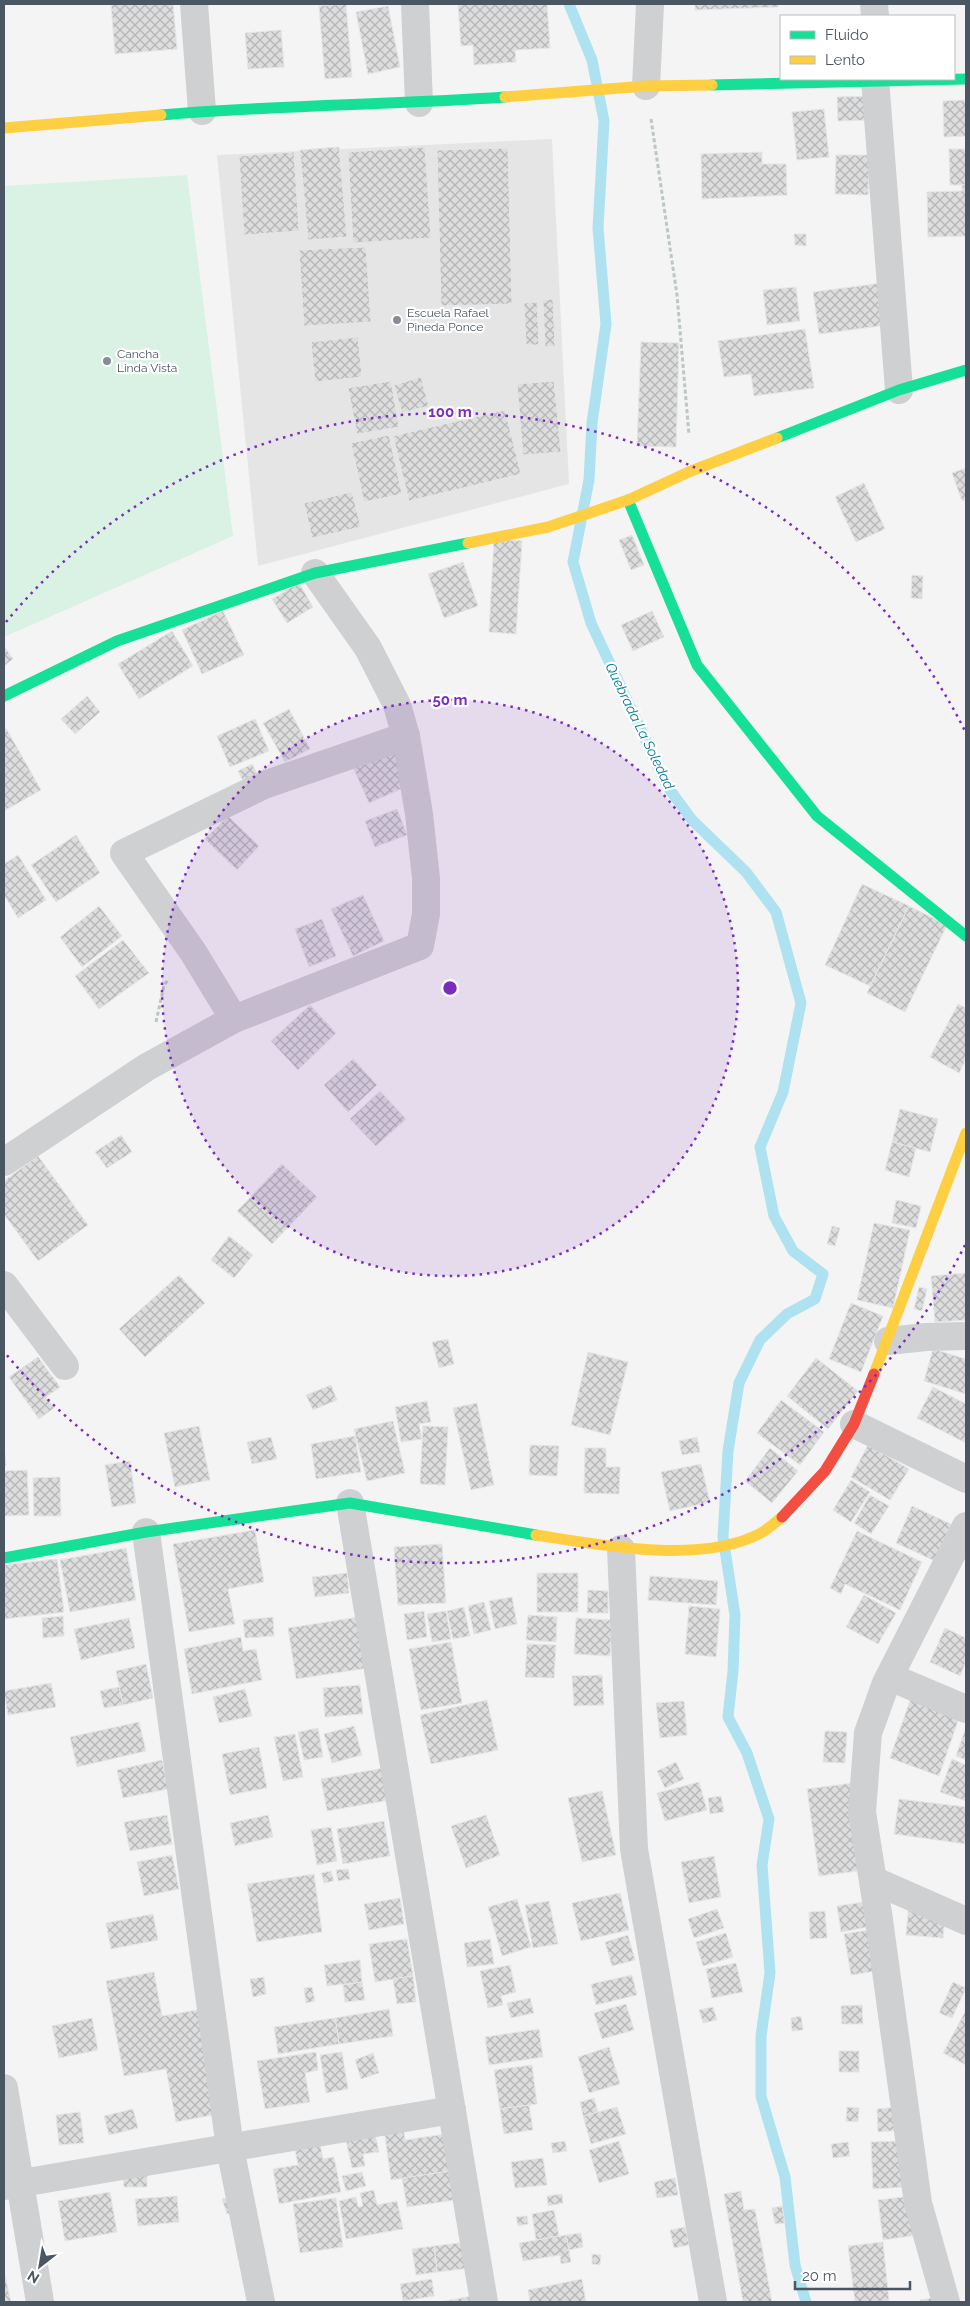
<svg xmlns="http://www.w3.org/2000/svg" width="970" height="2306" font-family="Raleway,sans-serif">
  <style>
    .education { fill: #e6e5e6 }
    .pitch { fill: #d9f2e3 }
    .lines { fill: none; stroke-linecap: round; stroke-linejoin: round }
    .stream { stroke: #aee2f0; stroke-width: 11 }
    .building { fill: url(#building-cross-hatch); stroke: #e5e6e7 }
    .path { stroke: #bcc7c4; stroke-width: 3; stroke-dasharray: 4 2.5; stroke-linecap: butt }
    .street { stroke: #ced0d2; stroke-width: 28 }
    .fast { stroke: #16e098; stroke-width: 11 }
    .slow { stroke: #ffcf43; stroke-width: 11 }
    .jam { stroke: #f24e42; stroke-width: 11 }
    .ring { fill: none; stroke: #7b2cbf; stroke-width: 2.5; stroke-dasharray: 2.5 5 }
    .poi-dot { fill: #868d94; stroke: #fff; stroke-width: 2 }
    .labels { text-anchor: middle; stroke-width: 4.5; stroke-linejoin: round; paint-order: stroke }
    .poi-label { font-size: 12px; fill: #4a5661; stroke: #fff; text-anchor: start }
    .water-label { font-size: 14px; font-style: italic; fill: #0c7c9b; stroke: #fff }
    .centre { fill: #7b2cbf; stroke: #fff; stroke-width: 2.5 }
    .ring-label { font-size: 15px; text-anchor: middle; font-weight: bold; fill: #7b2cbf; stroke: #fff; stroke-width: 4.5; stroke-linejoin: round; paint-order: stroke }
  </style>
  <defs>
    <pattern id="building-cross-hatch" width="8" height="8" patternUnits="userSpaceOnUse" patternTransform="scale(1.25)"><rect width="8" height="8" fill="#ddddde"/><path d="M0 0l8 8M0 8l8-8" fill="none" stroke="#b5b6b7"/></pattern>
  </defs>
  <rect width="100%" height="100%" fill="#f4f4f4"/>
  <polygon class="education" points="552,139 569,484 258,566 217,155"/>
  <polygon class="pitch" points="187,175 233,536 4,637 4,186"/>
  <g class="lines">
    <polyline class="stream" points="569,4 592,60 604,121 598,228 606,324 592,423 589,480 573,562 591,623 667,786 692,820 746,872 776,912 801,1003 783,1092 760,1147 774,1216 793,1251 823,1274 815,1299 787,1314 760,1340 739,1383 728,1451 723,1537 735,1615 733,1671 728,1717 747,1753 769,1819 762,1865 770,1973 761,2036 761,2096 785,2177 795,2265 806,2302"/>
  </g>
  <g class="building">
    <polygon points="111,4 173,4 177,49 115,54"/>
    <polygon points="346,4 352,77 325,79 319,6"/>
    <polygon points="458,4 547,4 550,48 515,50 516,62 474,65 473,45 461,46"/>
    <polygon points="695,4 778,4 778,7 695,10"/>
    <polygon points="388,6 400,67 368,74 356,12"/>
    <polygon points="281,30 284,67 248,69 245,33"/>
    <polygon points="872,96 873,120 838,121 837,97"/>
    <polygon points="966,100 966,136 944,137 943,101"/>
    <polygon points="824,109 829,157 797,160 792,112"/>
    <polygon points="339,147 347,237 308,240 300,150"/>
    <polygon points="425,147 431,238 353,243 348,152"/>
    <polygon points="508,148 512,304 441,306 437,150"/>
    <polygon points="949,149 966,149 966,185 950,185"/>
    <polygon points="294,152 299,231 244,235 239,156"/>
    <polygon points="762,152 762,164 786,164 787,195 702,199 701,154"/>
    <polygon points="836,155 869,155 868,195 835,194"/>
    <polygon points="962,185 966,185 966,236 928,237 927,192 962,191"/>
    <polygon points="794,234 806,234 806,246 795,245"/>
    <polygon points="366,247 371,322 304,326 299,250"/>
    <polygon points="882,283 888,325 819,334 813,292"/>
    <polygon points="796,287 800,321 767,325 763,290"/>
    <polygon points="553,299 555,346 545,347 543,300"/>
    <polygon points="537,302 539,345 526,345 524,303"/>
    <polygon points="805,329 814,388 754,396 751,374 724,377 718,341"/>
    <polygon points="358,337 362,377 315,382 311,342"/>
    <polygon points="641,342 679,343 676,447 637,446"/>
    <polygon points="421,377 429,406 402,413 394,385"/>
    <polygon points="391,381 399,427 357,434 348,388"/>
    <polygon points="554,381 561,452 523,455 517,384"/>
    <polygon points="505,410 521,474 409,501 393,436"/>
    <polygon points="389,435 402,494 364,502 351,443"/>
    <polygon points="966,468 966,500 962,501 952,473"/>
    <polygon points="864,483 885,529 856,542 835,497"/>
    <polygon points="352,492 361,527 312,538 304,503"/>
    <polygon points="632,535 644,565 631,570 619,540"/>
    <polygon points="494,539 522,541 516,634 489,632"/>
    <polygon points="463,562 478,606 444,618 428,574"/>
    <polygon points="912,575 923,576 922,599 911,598"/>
    <polygon points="299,583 313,607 287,623 272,599"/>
    <polygon points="223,611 244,655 202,674 182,630"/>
    <polygon points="652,611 664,637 633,651 621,625"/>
    <polygon points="172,631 193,666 139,699 118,664"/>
    <polygon points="4,646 13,659 4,666"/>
    <polygon points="87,696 100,712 75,734 61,719"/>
    <polygon points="289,709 310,749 285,762 263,723"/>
    <polygon points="255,719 269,751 230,767 217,736"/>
    <polygon points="6,728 41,790 4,811 4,729"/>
    <polygon points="394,747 410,785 369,803 352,765"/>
    <polygon points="252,764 259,777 245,785 238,771"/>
    <polygon points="397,809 407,835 375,847 365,821"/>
    <polygon points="228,816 259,846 237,870 205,839"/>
    <polygon points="76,835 100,873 56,902 31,865"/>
    <polygon points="18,855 46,900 18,918 4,895 4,864"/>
    <polygon points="862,884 909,906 870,986 825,965"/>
    <polygon points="363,895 384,941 353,956 331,909"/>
    <polygon points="99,906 122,936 82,967 60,937"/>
    <polygon points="909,906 947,925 905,1012 867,993"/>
    <polygon points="322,919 336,956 309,967 295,929"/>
    <polygon points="123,940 149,973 99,1009 75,976"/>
    <polygon points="958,1004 966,1008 966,1059 959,1073 930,1057"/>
    <polygon points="310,1005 336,1033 298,1070 271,1041"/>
    <polygon points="353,1059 377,1085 348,1112 324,1085"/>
    <polygon points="380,1091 406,1119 376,1146 350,1119"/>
    <polygon points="900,1109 938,1119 930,1152 892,1142"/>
    <polygon points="121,1135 132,1152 107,1168 95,1152"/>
    <polygon points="892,1142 916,1148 909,1177 885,1170"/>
    <polygon points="38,1156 88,1225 38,1261 4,1214 4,1181"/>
    <polygon points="282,1164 317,1197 272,1244 237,1211"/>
    <polygon points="896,1200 921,1206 916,1228 892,1223"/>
    <polygon points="874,1223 910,1230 893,1308 857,1300"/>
    <polygon points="832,1226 840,1228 835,1246 827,1244"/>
    <polygon points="229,1236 253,1255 234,1278 211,1260"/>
    <polygon points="966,1273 966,1320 935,1322 931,1276"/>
    <polygon points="179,1275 205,1303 145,1357 119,1329"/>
    <polygon points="919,1287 927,1289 922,1311 914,1309"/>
    <polygon points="851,1303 883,1316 861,1372 829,1359"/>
    <polygon points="448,1339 454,1364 439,1368 432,1342"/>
    <polygon points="933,1349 966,1359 966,1394 924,1381"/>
    <polygon points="588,1352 628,1362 610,1435 571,1425"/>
    <polygon points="38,1357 60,1387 46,1397 54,1408 39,1419 9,1377"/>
    <polygon points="816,1358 858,1391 828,1429 787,1396"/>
    <polygon points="331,1385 337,1400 313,1410 306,1395"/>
    <polygon points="933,1387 966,1404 966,1443 917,1418"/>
    <polygon points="781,1400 824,1432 800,1465 757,1433"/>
    <polygon points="427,1401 431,1422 419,1424 422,1439 401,1442 395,1407"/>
    <polygon points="477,1403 494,1485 471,1490 453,1408"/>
    <polygon points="393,1421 405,1473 367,1481 354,1429"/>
    <polygon points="199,1426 210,1480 175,1487 164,1433"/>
    <polygon points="423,1426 448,1427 445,1485 420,1484"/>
    <polygon points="355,1436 361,1472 316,1479 311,1444"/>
    <polygon points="271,1437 277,1459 252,1464 247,1442"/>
    <polygon points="697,1437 700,1452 682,1455 679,1441"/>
    <polygon points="4,1445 6,1466 4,1466"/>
    <polygon points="530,1445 559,1446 557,1476 529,1475"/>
    <polygon points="868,1445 909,1469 890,1500 851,1477"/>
    <polygon points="585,1448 606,1448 606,1467 620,1467 619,1494 584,1493"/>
    <polygon points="770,1448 798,1471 772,1503 745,1481"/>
    <polygon points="130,1461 136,1503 112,1507 105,1465"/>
    <polygon points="701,1464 710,1502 670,1511 661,1472"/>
    <polygon points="27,1470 29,1515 4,1516 4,1471"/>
    <polygon points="60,1477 61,1516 34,1516 33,1478"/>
    <polygon points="851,1480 870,1492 851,1522 833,1510"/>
    <polygon points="870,1495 889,1506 871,1534 854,1523"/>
    <polygon points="912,1506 951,1524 935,1561 896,1543"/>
    <polygon points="255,1530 264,1582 228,1589 235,1624 189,1632 173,1544"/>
    <polygon points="857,1531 922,1562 900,1610 845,1584 841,1594 830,1588"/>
    <polygon points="442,1544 446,1603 398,1605 394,1547"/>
    <polygon points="126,1548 136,1600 70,1612 60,1560"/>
    <polygon points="57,1559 64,1612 4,1619 4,1565"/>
    <polygon points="347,1573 349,1593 315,1597 312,1577"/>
    <rect x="537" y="1573" width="41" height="39"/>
    <polygon points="650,1576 718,1581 716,1605 648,1600"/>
    <polygon points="588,1590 608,1591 608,1613 587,1613"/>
    <polygon points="864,1595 896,1613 878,1644 846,1627"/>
    <polygon points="512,1597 517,1624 495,1629 489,1601"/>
    <polygon points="484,1602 491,1630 474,1634 468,1606"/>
    <polygon points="689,1606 720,1609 716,1657 685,1654"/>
    <polygon points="464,1607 470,1636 453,1639 447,1611"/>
    <polygon points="424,1611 427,1637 407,1640 404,1614"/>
    <polygon points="446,1611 451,1639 432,1642 427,1614"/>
    <polygon points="528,1615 557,1617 556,1642 526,1640"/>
    <polygon points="63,1616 64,1636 43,1638 42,1618"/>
    <polygon points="273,1617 274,1636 245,1638 243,1620"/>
    <polygon points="359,1617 368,1668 296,1679 288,1628"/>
    <polygon points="129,1618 135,1648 81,1660 74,1629"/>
    <polygon points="576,1618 612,1620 610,1656 574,1654"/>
    <polygon points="945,1628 966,1638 966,1661 960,1676 930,1662"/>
    <polygon points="241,1637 243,1651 256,1649 262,1680 192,1694 184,1649"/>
    <polygon points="451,1642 462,1703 421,1710 409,1649"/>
    <polygon points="527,1644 556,1645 554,1678 525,1677"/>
    <polygon points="146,1664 153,1698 123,1705 116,1671"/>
    <polygon points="602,1675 604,1705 574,1706 572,1676"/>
    <polygon points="51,1683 56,1707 8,1715 4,1691"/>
    <polygon points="360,1685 363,1714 325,1717 323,1688"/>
    <polygon points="119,1687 123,1705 104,1708 100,1691"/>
    <polygon points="245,1689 252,1716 219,1723 213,1697"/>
    <polygon points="913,1692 962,1709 939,1776 890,1758"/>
    <polygon points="487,1700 498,1750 431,1764 420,1715"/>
    <polygon points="684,1701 687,1735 660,1738 656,1703"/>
    <polygon points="139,1722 146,1751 77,1767 70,1737"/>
    <polygon points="354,1726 362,1755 332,1763 324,1734"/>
    <polygon points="966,1727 966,1760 956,1756"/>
    <polygon points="318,1728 323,1757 304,1760 298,1732"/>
    <polygon points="825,1731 847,1732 845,1763 823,1762"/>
    <polygon points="295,1734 303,1777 283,1781 274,1737"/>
    <polygon points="259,1747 267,1788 230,1795 222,1754"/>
    <polygon points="952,1759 966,1765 966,1801 940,1792"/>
    <polygon points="162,1760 168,1789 123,1798 117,1770"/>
    <polygon points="676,1762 684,1779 665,1788 657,1771"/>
    <polygon points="384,1768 390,1800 327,1811 321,1779"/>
    <polygon points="699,1782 707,1810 665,1821 657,1793"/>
    <polygon points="853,1783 865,1870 819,1876 807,1789"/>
    <polygon points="602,1791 616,1855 582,1862 568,1798"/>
    <polygon points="721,1796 724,1812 710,1814 708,1798"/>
    <polygon points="899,1799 966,1807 966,1844 894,1834"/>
    <polygon points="167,1815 172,1844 130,1851 124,1822"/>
    <polygon points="268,1815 273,1837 235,1846 230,1823"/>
    <polygon points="486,1815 500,1855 466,1868 451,1826"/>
    <polygon points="384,1821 390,1856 343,1864 337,1829"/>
    <polygon points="331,1827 337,1861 317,1865 311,1830"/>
    <polygon points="172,1855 179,1889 144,1896 137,1862"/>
    <polygon points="714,1856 721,1897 689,1903 681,1862"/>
    <polygon points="348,1869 350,1879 338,1881 336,1870"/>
    <polygon points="331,1871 334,1881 324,1883 321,1873"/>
    <polygon points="314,1874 322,1932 257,1942 247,1884"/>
    <polygon points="620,1893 629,1930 581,1941 572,1903"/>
    <polygon points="400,1898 404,1924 369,1930 364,1904"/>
    <polygon points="517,1899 531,1947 502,1956 488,1907"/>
    <polygon points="549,1901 558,1944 533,1948 525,1905"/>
    <polygon points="864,1902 868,1927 841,1932 837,1906"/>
    <polygon points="909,1902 946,1905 943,1938 906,1935"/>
    <polygon points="717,1909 724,1928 694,1938 688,1919"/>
    <polygon points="825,1911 827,1938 810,1939 809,1912"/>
    <polygon points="153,1914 158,1940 111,1949 106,1923"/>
    <polygon points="874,1929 882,1970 851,1975 844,1934"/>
    <polygon points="726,1933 733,1957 703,1966 696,1942"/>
    <polygon points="628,1935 635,1960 612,1966 605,1942"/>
    <polygon points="407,1939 413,1976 375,1982 369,1944"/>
    <polygon points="490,1939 494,1964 467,1967 464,1943"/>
    <polygon points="360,1960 362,1982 327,1986 324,1965"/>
    <polygon points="736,1963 743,1992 712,1998 706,1969"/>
    <polygon points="510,1965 516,1992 501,1996 503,2005 488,2008 480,1971"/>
    <polygon points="154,1972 162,2016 203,2009 223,2113 176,2122 166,2069 124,2076 106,1981"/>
    <polygon points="632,1975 637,1995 596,2005 591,1984"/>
    <polygon points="413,1976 416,2002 397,2004 393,1979"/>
    <polygon points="264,1977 266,1994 253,1997 250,1979"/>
    <polygon points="362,1982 365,2000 345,2002 343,1985"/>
    <polygon points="953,1982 966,1988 952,2018 939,2013"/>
    <polygon points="312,1987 315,2001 306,2003 304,1988"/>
    <polygon points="530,1998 534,2013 511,2018 507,2003"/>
    <polygon points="626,2004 634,2030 602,2039 594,2013"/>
    <polygon points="862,2005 863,2024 842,2024 841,2006"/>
    <polygon points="713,2007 717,2020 703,2023 699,2010"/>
    <polygon points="389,2009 393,2036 339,2044 335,2018"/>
    <polygon points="966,2010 966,2065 943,2053"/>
    <polygon points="801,2016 803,2030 792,2031 791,2018"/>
    <polygon points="92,2018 98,2050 59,2058 52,2026"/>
    <polygon points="335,2018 339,2044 278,2054 274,2027"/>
    <polygon points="539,2029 543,2057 489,2065 485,2037"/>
    <polygon points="609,2047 620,2084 589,2093 578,2057"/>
    <rect x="839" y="2051" width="20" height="21"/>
    <polygon points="316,2052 318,2070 305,2073 310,2102 265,2109 257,2061"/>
    <polygon points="342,2052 348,2089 326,2093 320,2055"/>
    <polygon points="373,2053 379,2073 361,2079 355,2060"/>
    <polygon points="532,2065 537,2104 500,2109 494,2070"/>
    <polygon points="594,2098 598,2112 583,2116 580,2102"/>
    <polygon points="529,2105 533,2130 504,2134 500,2109"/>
    <polygon points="617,2107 626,2134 591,2144 583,2116"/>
    <polygon points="847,2107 859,2108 858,2122 846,2121"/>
    <polygon points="899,2107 901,2130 878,2132 877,2109"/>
    <polygon points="133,2109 138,2128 109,2135 104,2116"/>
    <polygon points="80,2112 84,2143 59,2145 56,2115"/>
    <polygon points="403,2126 405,2140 445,2134 451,2171 391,2180 384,2129"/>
    <polygon points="375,2134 379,2152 363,2154 365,2166 352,2168 346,2141"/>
    <polygon points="319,2139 323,2159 334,2157 341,2192 279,2204 273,2169 298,2165 294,2144"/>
    <polygon points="565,2141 567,2151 553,2153 551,2143"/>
    <polygon points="619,2141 629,2174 599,2183 589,2150"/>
    <polygon points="903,2141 906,2187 873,2189 871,2142"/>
    <polygon points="848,2142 850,2156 833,2158 831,2144"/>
    <polygon points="543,2158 547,2185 515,2188 511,2162"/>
    <polygon points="451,2171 455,2200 407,2207 402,2178"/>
    <polygon points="147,2172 147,2187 124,2187 123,2173"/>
    <polygon points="362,2172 366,2186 346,2191 342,2176"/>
    <polygon points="675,2178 678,2195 657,2198 654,2182"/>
    <polygon points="374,2190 377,2205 397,2201 403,2229 346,2239 339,2201 356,2197 358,2207 363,2206 360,2193"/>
    <polygon points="741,2191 744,2210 755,2209 772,2302 743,2302 724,2194"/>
    <polygon points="110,2192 117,2232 65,2241 58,2201"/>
    <polygon points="562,2194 563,2203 548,2206 547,2196"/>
    <polygon points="177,2196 179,2222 138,2226 135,2199"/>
    <polygon points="233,2196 238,2211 227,2214 222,2199"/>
    <polygon points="912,2196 917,2235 883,2240 878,2200"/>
    <polygon points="336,2198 343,2247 300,2253 293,2204"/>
    <polygon points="782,2206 785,2223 775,2224 772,2208"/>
    <polygon points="554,2210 559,2236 536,2240 532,2214"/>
    <polygon points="527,2216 528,2224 518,2226 516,2217"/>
    <polygon points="685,2227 689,2245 674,2248 670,2230"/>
    <polygon points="581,2233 583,2247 569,2250 566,2235"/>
    <polygon points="566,2235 571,2262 561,2264 560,2255 523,2261 519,2243"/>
    <polygon points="475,2241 478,2267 437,2272 434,2246"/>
    <polygon points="883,2242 889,2301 855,2302 848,2246"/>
    <polygon points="434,2246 437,2272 416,2275 412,2249"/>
    <polygon points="592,2254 601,2255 600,2265 592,2264"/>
    <polygon points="4,2271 11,2302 4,2302"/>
    <polygon points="432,2279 434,2296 403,2301 400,2284"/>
    <polygon points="582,2279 586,2302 530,2302 528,2290"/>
    <polygon points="472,2296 473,2302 440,2302"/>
    <polygon points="945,2296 946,2302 920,2302 920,2300"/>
  </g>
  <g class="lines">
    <g class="path">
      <polyline points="651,119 677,295 689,435"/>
      <polyline points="156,1022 164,985 169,979"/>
    </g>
    <g class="street">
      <polyline points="194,4 202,111"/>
      <polyline points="415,4 419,103"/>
      <polyline points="874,4 875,16"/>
      <polyline points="875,79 899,390"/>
      <polyline points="646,86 650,4"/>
      <polyline points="234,1019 193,952 124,853 264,785 406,736"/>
      <polyline points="4,1162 147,1067 234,1019 420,946 426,914 426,878 419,814 406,736 397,705 368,648 315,573"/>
      <polyline points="4,1285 65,1366"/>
      <polyline points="888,1341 926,1337 966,1336"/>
      <polyline points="854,1424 966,1479"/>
      <polyline points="350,1503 484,2302"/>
      <polyline points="146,1532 230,2148 261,2302"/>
      <polyline points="621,1549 634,1849 713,2302"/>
      <polyline points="890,1677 966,1709"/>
      <polyline points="873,1880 966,1921"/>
      <polyline points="4,2088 40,2302"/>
      <polyline points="4,2186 452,2110"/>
      <polyline points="946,2302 918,2203 878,1913 862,1812 868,1733 886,1683 966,1526"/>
    </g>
    <g class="fast">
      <polyline points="712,85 966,79"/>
      <path d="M161 115C275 105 390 105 505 97"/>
      <polyline points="777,438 899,390 966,370"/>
      <polyline points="628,500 697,665 817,816 966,936"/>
      <polyline points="4,696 117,641 315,573 468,543"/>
      <polyline points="4,1558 146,1532 350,1503 536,1535"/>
    </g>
    <g class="slow">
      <polyline points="505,97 646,86 712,85"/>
      <polyline points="4,128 161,115"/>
      <polyline points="468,543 548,527 628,500 691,471 777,438"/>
      <polyline points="874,1374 966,1133"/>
      <path d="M536 1535C600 1545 701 1565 761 1533 768 1529 775 1523 782 1517"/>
    </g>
    <polyline class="jam" points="782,1517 825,1471 854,1424 874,1374"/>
  </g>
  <circle cx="450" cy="988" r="288" fill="#7b2cbf" fill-opacity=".12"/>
  <g class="ring">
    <circle cx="450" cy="988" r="288"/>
    <path d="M965 1245A576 576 0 0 1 6 1354M6 622A576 576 0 0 1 965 731"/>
  </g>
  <g class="poi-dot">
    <circle cx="397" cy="320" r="5"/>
    <circle cx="107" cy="361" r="5"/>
  </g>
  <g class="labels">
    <g class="poi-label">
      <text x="407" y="317">Escuela Rafael<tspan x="407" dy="14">Pineda Ponce</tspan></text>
      <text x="117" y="358">Cancha<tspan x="117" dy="14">Linda Vista</tspan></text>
    </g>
    <g class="water-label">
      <text transform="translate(640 726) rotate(64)" y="5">Quebrada La Soledad</text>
    </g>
  </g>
  <circle cx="450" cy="988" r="8" class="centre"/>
  <g class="ring-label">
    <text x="450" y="417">100 m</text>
    <text x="450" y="705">50 m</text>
  </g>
  <rect width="970" height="2306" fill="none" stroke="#4a5661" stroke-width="10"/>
  <rect x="780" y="15" width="175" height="65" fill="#ffffff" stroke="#b7bbc0"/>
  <rect x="790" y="31" width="25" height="8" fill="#16e098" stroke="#b7bbc0"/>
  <text x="825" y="40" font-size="15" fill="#4a5661">Fluido</text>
  <rect x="790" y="56" width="25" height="8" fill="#ffcf43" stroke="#b7bbc0"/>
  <text x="825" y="65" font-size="15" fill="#4a5661">Lento</text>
  <g transform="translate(40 2266) rotate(211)" stroke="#ffffff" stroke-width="4" paint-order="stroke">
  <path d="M0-4L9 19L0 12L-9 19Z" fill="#4a5661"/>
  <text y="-8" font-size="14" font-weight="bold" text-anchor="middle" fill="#4a5661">N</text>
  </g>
  <path d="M795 2281v8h115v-8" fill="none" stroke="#4a5661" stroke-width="2.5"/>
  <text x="802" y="2281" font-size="15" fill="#4a5661" stroke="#ffffff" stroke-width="4" paint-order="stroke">20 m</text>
</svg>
